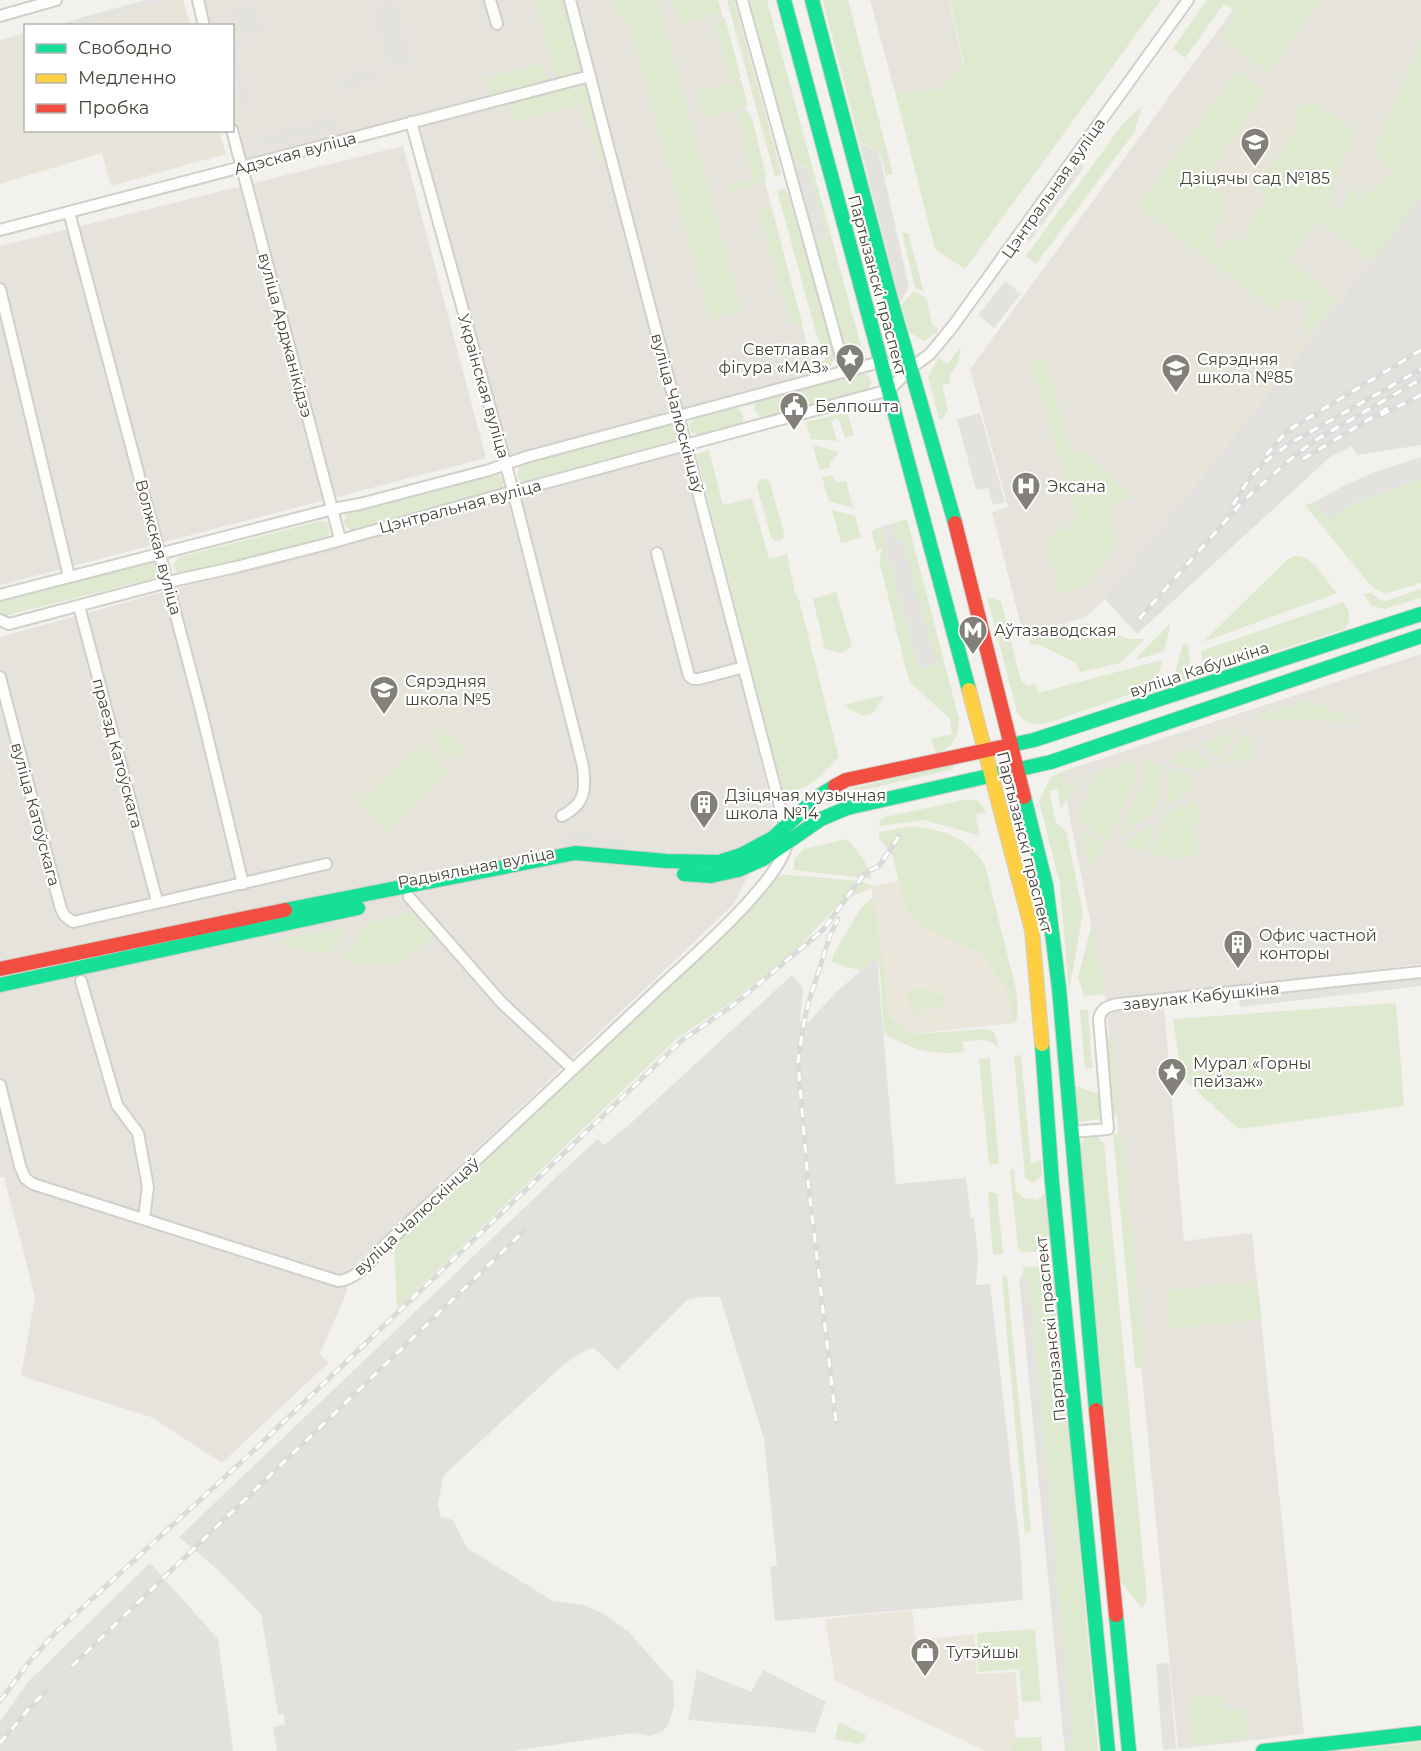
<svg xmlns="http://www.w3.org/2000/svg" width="1421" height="1751" font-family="Montserrat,sans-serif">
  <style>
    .residential { fill: #e5e3dc }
    .commercial { fill: #ebe6dc }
    .industrial { fill: #e3e1dd }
    .education { fill: #e7e5da }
    .green { fill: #dee9d0 }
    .parking { fill: #e3e2de }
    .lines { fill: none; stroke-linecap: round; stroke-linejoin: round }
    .street-casing { stroke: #d0cfcb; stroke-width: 14 }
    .fast-casing { stroke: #d0cec5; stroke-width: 16 }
    .slow-casing { stroke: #d0cec5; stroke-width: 16 }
    .jam-casing { stroke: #d0cec5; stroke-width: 16 }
    .street { stroke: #fdfdfc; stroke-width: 10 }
    .fast { stroke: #16e098; stroke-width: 14 }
    .slow { stroke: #ffcf43; stroke-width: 14 }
    .jam { stroke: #f24e42; stroke-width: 14 }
    .rail-casing { stroke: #dadad9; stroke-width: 5 }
    .rail { stroke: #fff; stroke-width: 3; stroke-dasharray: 9; stroke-linecap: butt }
    .labels { text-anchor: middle; stroke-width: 4.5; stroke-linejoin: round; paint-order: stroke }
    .street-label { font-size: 16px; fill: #47433a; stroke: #fff }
    .poi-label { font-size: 16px; fill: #47433a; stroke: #fff; text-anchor: start }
  </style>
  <rect width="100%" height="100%" fill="#f2f1ed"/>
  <g class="residential">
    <polygon points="201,0 718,0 815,375 507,459 414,115 243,160 233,120 232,26 207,25"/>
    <polygon points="870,0 949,0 963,63 937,91 895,92"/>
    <polygon points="1240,0 1421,0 1421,194 1309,343 1105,599 1086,617 1023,634 992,512 1008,507 970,369"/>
    <polygon points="403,146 486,458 0,585 0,246"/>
    <polygon points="684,448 775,821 734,904 355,1265 345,1296 320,1353 328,1363 222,1463 151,1417 21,1376 35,1297 4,1177 0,1177 0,637"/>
    <polygon points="1421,654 1421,964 1163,995 1184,1241 1252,1233 1304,1734 1178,1749 1106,1002 1061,772"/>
  </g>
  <g class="commercial">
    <polygon points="899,881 903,901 924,928 982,955 1005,985 1014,1023 911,1034 889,1015 883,961 871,886"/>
    <polygon points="912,1610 916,1640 974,1634 977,1674 1016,1672 1019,1720 1014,1720 1016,1738 1010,1751 986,1751 835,1681 825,1619"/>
  </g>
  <g class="industrial">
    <polygon points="1421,194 1421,445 1357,455 1352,446 1330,457 1137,634 1105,599 1309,343"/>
    <polygon points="877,958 896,1184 966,1178 971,1218 974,1218 978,1258 976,1285 990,1284 1020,1546 1023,1600 775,1621 770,1567 777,1565 764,1439 720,1297 701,1297 687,1300 617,1370 594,1348 583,1351 562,1366 443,1476 438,1505 441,1517 453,1520 467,1548 553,1601 584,1605 600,1612 628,1631 673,1682 674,1707 668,1725 663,1731 651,1736 633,1733 513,1751 277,1751 273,1727 285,1724 284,1714 278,1714 261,1614 218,1570 179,1537 567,1167 598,1139 604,1145 630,1124 792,975 803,989 800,1021 809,1022 837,991"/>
    <polygon points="150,1563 218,1639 233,1751 0,1751 0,1722 27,1683"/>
  </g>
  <g class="education">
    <polygon points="146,0 183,0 190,25 53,26"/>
    <polygon points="25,33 26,130 219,131 226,154 111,186 102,153 0,184 0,40"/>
    <polygon points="1256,90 1328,144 1253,245 1183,192"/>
    <polygon points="1136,210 1309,343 1178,508 1098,444 1060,312"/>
    <polygon points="423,530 479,761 375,862 347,854 334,840 288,669 264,571"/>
  </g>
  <g class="green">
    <polygon points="536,0 563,0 581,71 556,78"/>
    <polygon points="612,0 658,0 742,311 710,320 631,28 614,7"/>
    <polygon points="672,0 718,0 721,12 679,24"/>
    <polygon points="727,0 734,0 781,171 781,175 775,177"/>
    <polygon points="749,0 767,0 861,346 859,355 855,358 850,357 846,353 816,243 826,236 807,166 794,166"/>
    <polygon points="823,0 848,0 893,174 886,175 880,153 859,141"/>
    <polygon points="950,0 1161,0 965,269 935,249 895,92 936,90 964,63"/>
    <polygon points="1207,0 1322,0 1269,73 1220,37 1237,13 1224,4 1185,58 1173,48"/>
    <polygon points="725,18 741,78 729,81 714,21"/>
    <polygon points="1421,40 1421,197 1373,262 1319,221 1289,260 1337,298 1320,323 1304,337 1308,301 1285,300 1276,311 1138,206 1237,71 1266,91 1202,181 1221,196 1222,214 1211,241 1221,249 1231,238 1250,239 1252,220 1267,198 1256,185 1294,135 1295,111 1312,100 1358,133 1337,173 1330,206 1345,208 1349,186 1362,198 1393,172 1374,151"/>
    <polygon points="544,64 548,81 491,95 487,78"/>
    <polygon points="741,80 748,106 704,117 697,91"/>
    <polygon points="587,82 607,159 598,162 583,105 514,122 509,102"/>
    <polygon points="1142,106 1134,133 1036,264 1026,256 1122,125"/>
    <polygon points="747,111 752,118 766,176 763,182 727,193 724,188 753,179 737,113"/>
    <path d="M785 189 788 194 834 353C835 364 830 367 821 371L819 363 825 360 818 337H817L777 190Z"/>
    <polygon points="771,206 802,323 791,325 758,209"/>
    <polygon points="902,233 908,233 924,292 915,288"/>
    <polygon points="914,291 926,298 932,324 939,330 925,341 909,332 901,305"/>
    <polygon points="961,347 958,364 949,376 951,383 942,385 948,409 943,419 939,419 928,376 939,358 947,364"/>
    <polygon points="1046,357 1071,452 1083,450 1132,497 1110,505 1117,546 1086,586 1060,595 1045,538 1066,528 1077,516 1031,362"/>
    <polygon points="858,373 866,374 871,380 870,386 863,392 766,418 760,417 754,409 755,404 760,400"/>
    <polygon points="735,408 739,409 743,414 743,421 740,424 698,435 691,432 689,424 694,419"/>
    <polygon points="844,413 848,414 854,435 845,438 838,418 831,421 837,441 811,439 806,422"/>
    <path d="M672 424C677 429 678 433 676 440L672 441 524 482 519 480 517 475 520 465Z"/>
    <polygon points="812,444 837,452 838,454 830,463 830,467 820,470"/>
    <path d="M709 450 723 505 752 498 769 559 787 554 795 593 799 600 839 757C822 773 809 793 783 791L696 454Z"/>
    <polygon points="498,473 503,480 503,490 352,530 346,527 344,523 347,514"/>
    <polygon points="832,475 836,482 846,481 853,508 829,501 822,477"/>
    <polygon points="762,479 767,479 770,483 784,533 783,539 779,541 775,541 771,537 757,487 758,482"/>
    <polygon points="1421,479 1421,583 1385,594 1371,586 1305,505 1314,502 1329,518 1356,502"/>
    <polygon points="832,510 855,516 861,538 841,543"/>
    <path d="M907 519 959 719C960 735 952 749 936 753L931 739 952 734 950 719 909 681 879 560 883 546 877 552 872 533 873 530 880 527 919 670 902 539 896 541 891 524Z"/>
    <path d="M321 521 327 522 330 532 325 538 184 574C178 574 175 571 173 565L179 557Z"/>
    <path d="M1294 556C1312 554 1326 580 1337 593L1203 642 1288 559Z"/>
    <polygon points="151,561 157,565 159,575 155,578 0,617 0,602"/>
    <polygon points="1421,589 1421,598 1384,609 1372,606 1363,594 1371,593 1380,600 1385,601"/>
    <polygon points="836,592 852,646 841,653 825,649 813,599"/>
    <path d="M987 597 1001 601 1021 681 1028 686 1035 684 1038 693 1162 660C1160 674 1157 681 1145 689L1048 723C1035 725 1028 724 1018 715Z"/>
    <path d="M1343 602C1351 610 1351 620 1345 629L1205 674 1201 651Z"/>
    <polygon points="1171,622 1164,651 1134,661"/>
    <polygon points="1086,623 1129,639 1145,639 1120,663 1080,672 1076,663 1038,644 1031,645 1029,640"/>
    <polygon points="1183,643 1186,643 1188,645 1192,679 1170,684 1174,677"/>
    <polygon points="885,695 873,713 863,716 843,705"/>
    <polygon points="1308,700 1359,722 1257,719 1260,715"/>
    <polygon points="1243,727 1219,757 1200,745"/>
    <polygon points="445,731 464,751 454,760 435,740"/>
    <polygon points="1250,731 1253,759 1222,764"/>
    <polygon points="422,743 449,773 387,831 359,802"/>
    <polygon points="1193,749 1214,762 1209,768 1197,770 1171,763 1172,755"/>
    <polygon points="1143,760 1164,766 1156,811 1117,837 1145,780"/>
    <polygon points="1131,761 1135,762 1136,779 1109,840 1106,840 1081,821 1078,816 1096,773"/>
    <polygon points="953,765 953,769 847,794 827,805 825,801 845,790"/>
    <polygon points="1078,766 1078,769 1062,775 1064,784 1080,780 1061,808 1057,789 1049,791 1056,823 1066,831 1083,912 1069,992 1060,884 1039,801 1050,778 1061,772"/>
    <polygon points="1170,768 1190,774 1193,785 1188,792 1165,806"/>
    <polygon points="968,799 978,801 987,812 975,815 980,836 925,820 879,826 879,822 885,817"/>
    <polygon points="1191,800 1196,802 1199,816 1195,830 1199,853 1171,860 1151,854 1165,816"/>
    <polygon points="1157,821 1147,852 1120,845"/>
    <path d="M913 826C947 831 965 836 985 865L1017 993V1020L1014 1023 1005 985 982 955 924 928 911 914 903 901 893 856 879 838V832Z"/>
    <polygon points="1086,831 1106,847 1089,866 1082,832"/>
    <polygon points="847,839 864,860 872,879 794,870 794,859 804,849"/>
    <polygon points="789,875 859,881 875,886 842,901 795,951 727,1005 677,1038 397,1309 394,1242 773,876"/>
    <path d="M873 897 883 960 889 1016 911 1034 986 1029 994 1032 999 1048C988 1038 977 1040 963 1042L964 1052C927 1055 917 1051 884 1034L880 973 877 958 861 971 832 962 833 955 861 908Z"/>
    <polygon points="412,912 420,917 434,936 399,965 358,964 343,957 368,924"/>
    <polygon points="1092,924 1106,994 1084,996 1078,977"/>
    <path d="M348 926 330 953C313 951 290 951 276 941Z"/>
    <path d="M931 989 944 997V1008L920 1010 921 1018 940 1017 939 1020C914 1020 911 1015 907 990Z"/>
    <polygon points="1396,1003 1404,1106 1239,1129 1182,1078 1173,1019"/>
    <polygon points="1080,1010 1088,1010 1092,1068 1085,1068"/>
    <polygon points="1112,1036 1120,1115 1111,1116 1103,1037"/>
    <polygon points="1021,1055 1031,1164 1041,1160 1042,1176 1033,1183 1025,1178 1014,1056"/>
    <polygon points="990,1058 999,1164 989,1165 979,1059"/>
    <polygon points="1072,1085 1099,1094 1102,1119 1079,1122"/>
    <polygon points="1113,1134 1122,1134 1146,1365 1140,1369 1135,1366"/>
    <polygon points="1096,1136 1104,1143 1147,1600 1142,1609 1120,1580 1080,1146 1085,1137"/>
    <path d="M1010 1169H1014L1016 1191 1024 1198 1037 1200 1048 1191 1052 1243C1043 1251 1033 1253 1021 1252L1018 1249Z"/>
    <polygon points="991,1192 997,1194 1003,1253 1001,1255 993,1254 988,1194"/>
    <polygon points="1043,1266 1055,1274 1098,1751 1065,1751 1064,1742 1073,1740 1028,1276 1022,1276 1024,1267"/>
    <polygon points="1004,1275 1007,1276 1031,1531 1025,1534 1002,1280"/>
    <polygon points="1257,1281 1262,1319 1170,1329 1165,1291"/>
    <polygon points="1035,1629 1041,1701 1022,1702 1019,1669 978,1672 977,1633"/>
    <polygon points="1222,1695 1223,1709 1240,1708 1245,1711 1247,1739 1192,1745 1188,1698"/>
    <polygon points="839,1722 866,1735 864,1741 859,1744 835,1739"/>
    <polygon points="1041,1737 1042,1751 1010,1751 1016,1738"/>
    <polygon points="1421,1742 1421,1751 1337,1751"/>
  </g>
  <g class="parking">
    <polygon points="146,0 168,0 81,25 80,18"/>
    <polygon points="249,1 265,27 246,38 241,30 243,28 232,11"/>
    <polygon points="393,1 413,63 393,70 373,8"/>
    <polygon points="242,37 246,45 236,51 249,108 242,109 233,67 232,43"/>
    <polygon points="374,68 378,79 342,90 339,79"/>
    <polygon points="334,118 337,129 261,148 259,137"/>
    <polygon points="859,142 879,153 909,287 900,303"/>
    <polygon points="1076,161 1084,167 1030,241 1022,236"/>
    <polygon points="794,166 807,167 826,235 816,243"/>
    <polygon points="1005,281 1021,294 994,328 978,315"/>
    <polygon points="980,413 1005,502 993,505 988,488 976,490 957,419"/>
    <polygon points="1421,457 1421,479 1356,502 1329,519 1314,502 1345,485 1375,472"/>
    <polygon points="891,524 896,541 902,539 937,665 919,670 880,527"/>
    <polygon points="569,832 622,840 623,849 564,843"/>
    <polygon points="1421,976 1421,986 1240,1007 1239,997"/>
    <polygon points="1028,1276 1073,1741 1064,1742 1019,1277"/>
    <polygon points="1169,1663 1176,1749 1163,1750 1156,1664"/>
    <polygon points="697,1670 751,1692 763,1670 826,1702 815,1733 771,1727 688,1720"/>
  </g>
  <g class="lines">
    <g class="street-casing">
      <g id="street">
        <polyline points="198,0 204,26"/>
        <polyline points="490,0 497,24"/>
        <polyline points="570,0 785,826"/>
        <polyline points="742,0 845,371"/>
        <polyline points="0,16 56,0"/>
        <path d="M411 122 513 491 583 766C586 791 585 804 562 816"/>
        <polyline points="232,130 340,539"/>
        <polyline points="69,212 200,706 243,884"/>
        <polyline points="0,230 590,76"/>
        <polyline points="0,289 69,576"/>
        <polyline points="657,553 689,676 693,679 699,679 744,667"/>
        <polyline points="0,595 333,509 360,504 489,470 526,457 880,362 911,368"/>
        <polyline points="79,606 157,901"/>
        <polyline points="0,620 9,624 168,582 236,567 323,545 497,496 889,390 911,368 930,354 953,326 1188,0"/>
        <polyline points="0,677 61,909 65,916 73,922 326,864"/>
        <polyline points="409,897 502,1003 573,1069"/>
        <polyline points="81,981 117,1105 138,1133 148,1187 144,1218"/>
        <path d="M0 1085 20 1166 25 1178 33 1184 338 1281C358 1280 373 1257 387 1243 478 1158 569 1074 659 988 690 959 780 882 787 843"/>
        <path d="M1071 1132 1108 1129 1099 1019C1101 1008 1108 1006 1118 1004L1421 972"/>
      </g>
    </g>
    <g class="fast-casing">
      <g id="fast">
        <polyline points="784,0 969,690"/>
        <polyline points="812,0 891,300 955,523"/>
        <polyline points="1011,745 1034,740 1421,614"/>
        <polyline points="1024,797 1046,885 1059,988 1096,1410"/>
        <polyline points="684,874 711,876 738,870 763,859 821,819 847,808 1051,762 1421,636"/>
        <polyline points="285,910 575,853 666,861 719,862 741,855 773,838 816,798 835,786"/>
        <polyline points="0,985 358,908"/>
        <polyline points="1042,1044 1052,1182 1108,1751"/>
        <polyline points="1116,1615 1129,1751"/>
        <polyline points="1263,1751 1421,1733"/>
      </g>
    </g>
    <g class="slow-casing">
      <polyline id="slow" points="969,690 1032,930 1042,1044"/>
    </g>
    <g class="jam-casing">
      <g id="jam">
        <polyline points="955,523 1024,797"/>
        <polyline points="835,786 846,780 1011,745"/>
        <polyline points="0,969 285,910"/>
        <polyline points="1096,1410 1116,1615"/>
      </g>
    </g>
    <use href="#street" class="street"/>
    <use href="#fast" class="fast"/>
    <use href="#slow" class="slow"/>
    <use href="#jam" class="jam"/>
    <g class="rail-casing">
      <g id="rail">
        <polyline points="1381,415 1421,395"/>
        <polyline points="1266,455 1287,431 1421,350"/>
        <polyline points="1303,459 1388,408"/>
        <polyline points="1233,505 1249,479 1266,461 1289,444 1421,369"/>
        <polyline points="1139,619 1244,500 1293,457 1314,441 1421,379"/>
        <polyline points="836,1421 808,1181 798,1062 804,1021 809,1001 830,936 838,919"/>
        <polyline points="72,1666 525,1230"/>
        <polyline points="0,1701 30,1661 56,1632 250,1454 681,1041 732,1006 823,930 859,881 865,873 879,866 899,836"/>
        <polyline points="0,1743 32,1705 47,1690"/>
      </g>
    </g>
    <use href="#rail" class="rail"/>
  </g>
  <defs>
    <g id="school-pin" transform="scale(1.5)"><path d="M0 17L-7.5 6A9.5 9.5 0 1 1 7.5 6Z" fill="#838079" stroke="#fff"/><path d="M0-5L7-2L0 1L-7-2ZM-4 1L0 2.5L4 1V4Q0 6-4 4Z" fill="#fff"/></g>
    <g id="sight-pin" transform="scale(1.5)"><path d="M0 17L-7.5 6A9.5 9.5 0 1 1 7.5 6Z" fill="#838079" stroke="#fff"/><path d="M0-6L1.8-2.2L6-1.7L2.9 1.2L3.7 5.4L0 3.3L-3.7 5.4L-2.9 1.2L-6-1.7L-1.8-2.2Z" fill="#fff"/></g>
    <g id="civic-pin" transform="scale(1.5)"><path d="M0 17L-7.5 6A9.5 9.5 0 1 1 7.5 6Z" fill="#838079" stroke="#fff"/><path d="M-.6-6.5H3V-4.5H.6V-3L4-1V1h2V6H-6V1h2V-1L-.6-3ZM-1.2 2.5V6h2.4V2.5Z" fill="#fff"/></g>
    <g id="hospital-pin" transform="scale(1.5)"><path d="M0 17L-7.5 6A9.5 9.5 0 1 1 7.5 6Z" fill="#838079" stroke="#fff"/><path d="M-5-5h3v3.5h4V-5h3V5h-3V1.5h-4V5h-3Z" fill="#fff"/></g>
    <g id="metro-pin" transform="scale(1.5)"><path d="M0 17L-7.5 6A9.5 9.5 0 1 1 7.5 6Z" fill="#838079" stroke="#fff"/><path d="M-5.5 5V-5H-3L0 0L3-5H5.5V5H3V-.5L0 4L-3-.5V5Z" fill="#fff"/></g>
    <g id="building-pin" transform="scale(1.5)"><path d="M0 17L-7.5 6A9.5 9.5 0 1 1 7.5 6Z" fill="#838079" stroke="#fff"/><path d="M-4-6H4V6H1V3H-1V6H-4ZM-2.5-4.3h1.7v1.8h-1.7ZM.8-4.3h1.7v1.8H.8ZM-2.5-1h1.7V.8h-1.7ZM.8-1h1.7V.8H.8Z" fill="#fff"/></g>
    <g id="shop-pin" transform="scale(1.5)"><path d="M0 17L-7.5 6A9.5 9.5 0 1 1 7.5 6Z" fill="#838079" stroke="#fff"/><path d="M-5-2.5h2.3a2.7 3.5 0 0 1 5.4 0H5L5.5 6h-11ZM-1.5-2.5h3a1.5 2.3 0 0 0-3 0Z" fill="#fff"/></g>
  </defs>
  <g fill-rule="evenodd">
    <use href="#school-pin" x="1255" y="142"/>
    <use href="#sight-pin" x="850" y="358"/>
    <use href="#school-pin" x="1176" y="368"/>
    <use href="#civic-pin" x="794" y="406"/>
    <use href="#hospital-pin" x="1026" y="486"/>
    <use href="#metro-pin" x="973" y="630"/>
    <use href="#school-pin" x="384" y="690"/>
    <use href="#building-pin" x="704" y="804"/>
    <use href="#building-pin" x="1238" y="944"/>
    <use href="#sight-pin" x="1172" y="1072"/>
    <use href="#shop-pin" x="925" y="1652"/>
  </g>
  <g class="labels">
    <g class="street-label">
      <text transform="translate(295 153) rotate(-15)" y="6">Адэская вуліца</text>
      <text transform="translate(1053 188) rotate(-55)" y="6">Цэнтральная вуліца</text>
      <text transform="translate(878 285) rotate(75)" y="6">Партызанскі праспект</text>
      <text transform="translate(286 335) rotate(75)" y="6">вуліца Арджанікідзэ</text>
      <text transform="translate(484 386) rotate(74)" y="6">Украінская вуліца</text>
      <text transform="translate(678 413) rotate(75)" y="6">вуліца Чалюскінцаў</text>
      <text transform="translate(460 506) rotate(-15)" y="6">Цэнтральная вуліца</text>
      <text transform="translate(159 547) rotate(75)" y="6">Волжская вуліца</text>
      <text transform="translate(1199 669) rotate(-18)" y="6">вуліца Кабушкіна</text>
      <text transform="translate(118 753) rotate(75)" y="6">праезд Катоўскага</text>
      <text transform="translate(36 814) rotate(75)" y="6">вуліца Катоўскага</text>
      <text transform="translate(1025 842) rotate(76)" y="6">Партызанскі праспект</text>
      <text transform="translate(476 867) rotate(-11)" y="6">Радыяльная вуліца</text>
      <text transform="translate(1201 996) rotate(-6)" y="6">завулак Кабушкіна</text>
      <text transform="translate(416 1216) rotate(-43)" y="6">вуліца Чалюскінцаў</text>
      <text transform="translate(1050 1329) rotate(-96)" y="6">Партызанскі праспект</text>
    </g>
    <g class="poi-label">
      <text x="1255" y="184" text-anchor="middle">Дзіцячы сад №185</text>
      <text x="829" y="355" text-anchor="end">Светлавая<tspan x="829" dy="18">фігура «МАЗ»</tspan></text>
      <text x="1197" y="365">Сярэдняя<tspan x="1197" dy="18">школа №85</tspan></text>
      <text x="815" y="412">Белпошта</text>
      <text x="1047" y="492">Эксана</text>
      <text x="994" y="636">Аўтазаводская</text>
      <text x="405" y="687">Сярэдняя<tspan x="405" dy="18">школа №5</tspan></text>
      <text x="725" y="801">Дзіцячая музычная<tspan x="725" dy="18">школа №14</tspan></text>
      <text x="1259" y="941">Офис частной<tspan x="1259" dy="18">конторы</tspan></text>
      <text x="1193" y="1069">Мурал «Горны<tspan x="1193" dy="18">пейзаж»</tspan></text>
      <text x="946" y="1658">Тутэйшы</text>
    </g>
  </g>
  <rect x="24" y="24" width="210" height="108" fill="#ffffff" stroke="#b5b4b0" stroke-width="1.5"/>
  <rect x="36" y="44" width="30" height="9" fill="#16e098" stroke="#b5b4b0" stroke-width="1.5"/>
  <text x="78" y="54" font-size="18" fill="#47433a">Свободно</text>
  <rect x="36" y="74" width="30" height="9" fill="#ffcf43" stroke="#b5b4b0" stroke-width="1.5"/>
  <text x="78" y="84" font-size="18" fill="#47433a">Медленно</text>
  <rect x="36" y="104" width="30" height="9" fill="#f24e42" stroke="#b5b4b0" stroke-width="1.5"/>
  <text x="78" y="114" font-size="18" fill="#47433a">Пробка</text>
</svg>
